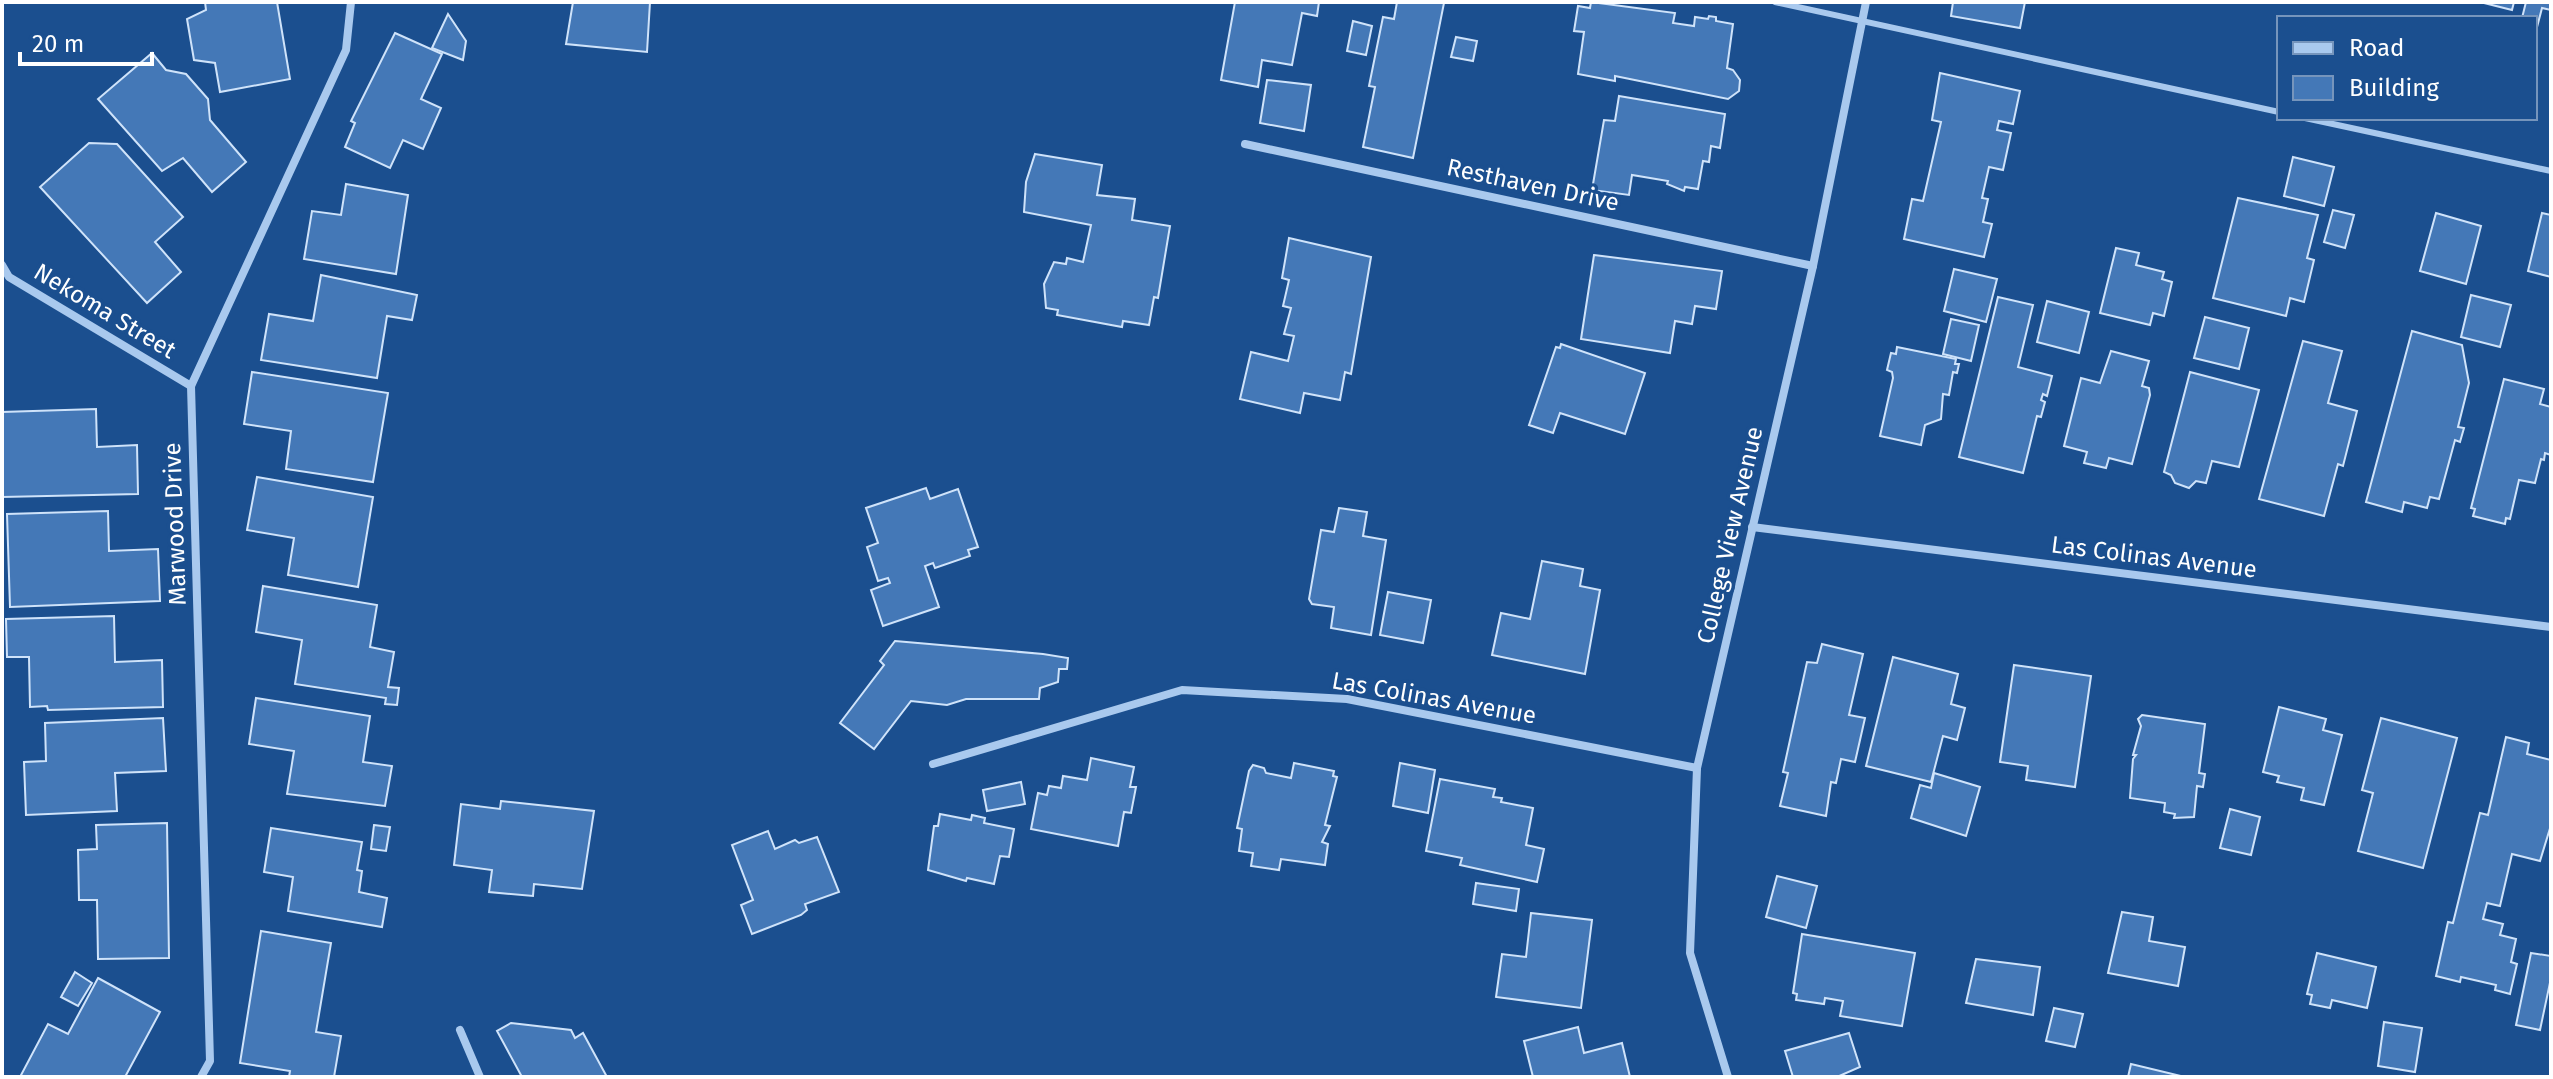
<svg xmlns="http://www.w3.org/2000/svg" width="2553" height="1079" font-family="'Fira Sans',sans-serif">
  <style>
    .building { fill: #4478b7; stroke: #cfe3fa; stroke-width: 2 }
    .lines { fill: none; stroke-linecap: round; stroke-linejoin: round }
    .service { stroke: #a9c9ee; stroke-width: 6 }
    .minor { stroke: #a9c9ee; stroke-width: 8 }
    .labels { text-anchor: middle; stroke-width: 7; stroke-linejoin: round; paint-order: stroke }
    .street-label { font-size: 24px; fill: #fff; stroke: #1b4f8f }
  </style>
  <rect width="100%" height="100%" fill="#1b4f8f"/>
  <g class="building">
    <polygon points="205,2 277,2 290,79 220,92 215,63 194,60 187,19 206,10"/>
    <polygon points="573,2 650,2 647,52 566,44"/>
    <polygon points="1235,2 1319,2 1317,16 1302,13 1292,65 1262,60 1258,87 1221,80"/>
    <polygon points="1397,2 1444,3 1413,158 1363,147 1375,87 1369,86 1383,17 1394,19"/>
    <polygon points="1591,2 1675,13 1673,23 1694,26 1695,17 1708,19 1709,16 1716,17 1716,21 1733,24 1727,68 1733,70 1740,80 1739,91 1728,99 1615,76 1615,81 1578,74 1584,32 1574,31 1578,6 1590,8"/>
    <polygon points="1953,2 2025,2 2020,28 1951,16"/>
    <polygon points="2480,2 2514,2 2512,10"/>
    <polygon points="2526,2 2551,2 2551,10 2542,8 2536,31 2535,18 2522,18"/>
    <polygon points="448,14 466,41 463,60 432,48"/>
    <polygon points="1353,21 1372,26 1366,55 1347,51"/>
    <polygon points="395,33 442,54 421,99 441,108 423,149 403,140 390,168 345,147 355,123 351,121"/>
    <polygon points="1456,37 1477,41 1473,61 1451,57"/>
    <polygon points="152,53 166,70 186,74 208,99 210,120 246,162 212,192 183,158 162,171 98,99"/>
    <polygon points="1940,73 2020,91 2013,124 1999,121 1997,130 2011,133 2003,170 1989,167 1982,198 1988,199 1983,222 1992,224 1984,257 1904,239 1912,199 1923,201 1941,122 1932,120"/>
    <polygon points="1267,80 1311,85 1304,131 1260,123"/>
    <polygon points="1619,96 1725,114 1720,148 1711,146 1709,162 1703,161 1698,189 1685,187 1684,191 1667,184 1668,181 1632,175 1629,195 1592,190 1604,120 1615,121"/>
    <polygon points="89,143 117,144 183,217 155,242 181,272 147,303 40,187"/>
    <polygon points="1035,154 1102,165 1097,195 1135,199 1132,220 1170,226 1158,298 1154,297 1149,325 1123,321 1122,327 1057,315 1058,310 1046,308 1044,284 1054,262 1066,264 1067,258 1083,262 1091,225 1024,212 1026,182"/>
    <polygon points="2293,157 2334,167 2324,206 2284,196"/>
    <polygon points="346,184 408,195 396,274 304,259 312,211 341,215"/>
    <polygon points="2238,198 2318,215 2307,258 2314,260 2304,302 2290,298 2286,316 2213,298"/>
    <polygon points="2333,210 2354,215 2345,248 2324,242"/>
    <polygon points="2436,213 2481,226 2466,284 2420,271"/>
    <polygon points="2542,213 2551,215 2551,277 2528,271"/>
    <polygon points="1289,238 1371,257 1351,374 1345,372 1340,400 1304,393 1300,413 1240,399 1251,352 1288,361 1294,336 1284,334 1291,308 1283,306 1289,280 1282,278"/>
    <polygon points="2116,248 2139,253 2136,265 2164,272 2162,279 2172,282 2164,316 2153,313 2150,325 2100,313"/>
    <polygon points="1594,255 1722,271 1716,309 1695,306 1692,324 1675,321 1670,353 1581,339"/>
    <polygon points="1954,269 1997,279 1986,322 1944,311"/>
    <polygon points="321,275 417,295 412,320 387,316 377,378 261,360 269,314 313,321"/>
    <polygon points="2471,295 2511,305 2500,347 2461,337"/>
    <polygon points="1998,297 2033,305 2018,367 2052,376 2047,396 2043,394 2041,400 2045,402 2041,417 2037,416 2023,473 1959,457"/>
    <polygon points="2047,301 2089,312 2079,353 2037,342"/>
    <polygon points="2205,317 2249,328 2239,369 2194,358"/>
    <polygon points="1951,319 1979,325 1971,361 1943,354"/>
    <polygon points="2412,331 2462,345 2469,383 2458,427 2464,428 2460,442 2455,440 2439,499 2430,497 2427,508 2404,502 2402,512 2366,502"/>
    <polygon points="2303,341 2342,351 2328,403 2357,411 2343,466 2338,464 2324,516 2259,499"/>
    <polygon points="1561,344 1645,373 1625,434 1560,413 1553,433 1529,425 1556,347 1560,348"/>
    <polygon points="1897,347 1956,359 1955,364 1959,364 1957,373 1953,372 1949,395 1943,394 1941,419 1925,425 1921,445 1880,436 1893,378 1892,372 1887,370 1891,353 1896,354"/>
    <polygon points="2111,351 2149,361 2142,386 2149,388 2150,395 2132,464 2109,458 2106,468 2084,463 2087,452 2064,446 2081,378 2100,383"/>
    <polygon points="252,372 388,393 373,482 286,469 291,431 244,424"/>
    <polygon points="2190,372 2259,390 2239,467 2212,461 2206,483 2196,481 2189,488 2175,483 2171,475 2164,472"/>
    <polygon points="2504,379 2544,389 2540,404 2551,407 2551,455 2545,453 2544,460 2541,459 2535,483 2519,480 2510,519 2506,518 2505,524 2473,516 2475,509 2471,508"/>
    <polygon points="96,409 97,447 137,445 138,494 2,497 2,412"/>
    <polygon points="257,477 373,497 358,587 288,575 294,538 247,530"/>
    <polygon points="926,488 930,499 958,489 978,547 968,550 970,556 935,568 933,563 925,566 939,607 883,626 871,590 890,583 888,578 878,581 867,547 878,543 866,508"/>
    <polygon points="1339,508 1367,512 1363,536 1386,540 1371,635 1331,628 1334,607 1312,604 1309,599 1321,530 1334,532"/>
    <polygon points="108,511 109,551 158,549 160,601 10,607 7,514"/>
    <polygon points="1542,561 1583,569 1580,586 1600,590 1585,674 1492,655 1501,613 1530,619"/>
    <polygon points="263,586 377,605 370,647 394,652 388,687 399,688 397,705 385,704 386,698 295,684 302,640 256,632"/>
    <polygon points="1388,592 1431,600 1423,643 1380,635"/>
    <polygon points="114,616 115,662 162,660 163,707 48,710 47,706 30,707 29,657 7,657 6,619"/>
    <polygon points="895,641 1043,654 1068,658 1067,669 1059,669 1058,682 1040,688 1039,699 966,699 947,705 911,701 874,749 840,723 884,665 880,661"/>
    <polygon points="1822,644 1863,654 1849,715 1865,718 1855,762 1841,759 1836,783 1831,782 1826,816 1780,806 1788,773 1783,772 1807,662 1817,663"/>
    <polygon points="1893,657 1958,674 1951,704 1965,708 1957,740 1943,736 1931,782 1866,766"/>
    <polygon points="2014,665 2091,676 2075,787 2026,780 2028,766 2000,762"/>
    <polygon points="256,698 370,716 363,762 392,766 385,806 287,794 294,751 249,744"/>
    <polygon points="2279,707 2326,719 2323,730 2342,735 2324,805 2301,800 2304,788 2277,782 2279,776 2263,772"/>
    <polygon points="2142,715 2205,724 2199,773 2205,774 2203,787 2197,786 2194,817 2174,818 2175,814 2164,812 2165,803 2130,798 2133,759 2136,755 2133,755 2141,726 2138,719"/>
    <polygon points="163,718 166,771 115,773 117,811 26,815 24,762 46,761 45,723"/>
    <polygon points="2381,718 2457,738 2423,868 2358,851 2373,793 2362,790"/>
    <polygon points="2506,737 2529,743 2527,754 2551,760 2551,825 2540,861 2512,854 2500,906 2487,903 2483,919 2503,924 2500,935 2516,939 2511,962 2517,964 2510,994 2495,990 2496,985 2461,977 2460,982 2436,976 2448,922 2453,923 2480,813 2488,815"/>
    <polygon points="1091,758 1134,767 1130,787 1136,787 1131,813 1124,812 1118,846 1031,829 1038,793 1047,795 1049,786 1061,788 1063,776 1087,780"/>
    <polygon points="1294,763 1334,771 1333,776 1337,777 1325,825 1330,826 1322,842 1328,844 1325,865 1281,859 1279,870 1251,866 1253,853 1239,851 1242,829 1237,828 1249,771 1253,765 1264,768 1266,773 1291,778"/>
    <polygon points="1400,763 1435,770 1428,813 1393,806"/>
    <polygon points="1934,773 1980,787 1966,836 1911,818 1920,785 1931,788"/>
    <polygon points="1440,779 1495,789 1493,797 1502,798 1501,802 1533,808 1526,845 1544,849 1537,882 1460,865 1462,858 1426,851"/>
    <polygon points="1021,782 1025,804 987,811 983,790"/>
    <polygon points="501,801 594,811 582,889 534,884 533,896 489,892 492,870 454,865 461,804 500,809"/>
    <polygon points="2230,809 2260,817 2251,855 2220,848"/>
    <polygon points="940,814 971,820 972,815 985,818 984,823 1014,829 1009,857 1000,856 994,884 967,878 966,881 928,870 934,826 938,826"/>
    <polygon points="167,823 169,958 98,959 97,900 79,900 78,850 97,849 96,825"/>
    <polygon points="374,825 390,827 386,851 371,849"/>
    <polygon points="271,828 362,842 357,870 362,871 359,892 387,898 382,927 288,911 293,877 264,872"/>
    <polygon points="768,831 775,849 795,840 799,843 817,837 839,892 805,904 807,910 801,915 752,934 741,905 753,900 732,845"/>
    <polygon points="1777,876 1817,886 1806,928 1766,917"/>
    <polygon points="1476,883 1519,889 1516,911 1473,904"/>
    <polygon points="2122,912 2153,917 2149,941 2185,947 2178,986 2108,973"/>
    <polygon points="1531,913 1592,920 1581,1008 1496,997 1502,954 1526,957"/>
    <polygon points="261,931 331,943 316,1032 341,1036 334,1077 289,1077 290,1071 240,1063"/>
    <polygon points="1802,934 1915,953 1902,1026 1840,1016 1843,1001 1825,998 1824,1004 1796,1000 1797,994 1793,993"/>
    <polygon points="2317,953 2376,967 2367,1008 2332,1000 2330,1008 2310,1004 2312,995 2307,994"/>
    <polygon points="2531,953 2551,956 2551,978 2540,1030 2516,1025"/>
    <polygon points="1976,959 2040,967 2033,1015 1966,1003"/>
    <polygon points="75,972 92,983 78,1006 61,997"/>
    <polygon points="98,978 160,1012 125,1077 20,1077 48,1024 68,1034"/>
    <polygon points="2054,1008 2083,1014 2075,1047 2046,1041"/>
    <polygon points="2384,1022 2422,1028 2415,1072 2378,1066"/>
    <polygon points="511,1023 571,1030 575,1038 583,1033 607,1077 522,1077 497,1031"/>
    <polygon points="1578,1027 1584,1053 1622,1043 1630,1077 1533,1077 1524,1041"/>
    <polygon points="1849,1033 1860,1067 1837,1077 1793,1077 1785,1051"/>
    <polygon points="2131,1064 2181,1076 2181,1077 2128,1077"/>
  </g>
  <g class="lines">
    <g class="service">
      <polyline points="1775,2 2279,112"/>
      <polyline points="2305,118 2551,171"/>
    </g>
    <g class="minor">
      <polyline points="1245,144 1813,266"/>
      <polyline points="2,265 9,277 191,386"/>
      <polyline points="1752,527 2551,627"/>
      <polyline points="933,764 1182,690 1347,699 1697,768"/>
      <polyline points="460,1030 480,1077"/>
      <polyline points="201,1077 210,1061 191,386 346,50 351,2"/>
      <polyline points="1728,1077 1690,953 1697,768 1813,266 1866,2"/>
    </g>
  </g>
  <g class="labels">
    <g class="street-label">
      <text transform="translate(1533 185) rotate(12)" y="8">Resthaven Drive</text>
      <text transform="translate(105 311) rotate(31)" y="8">Nekoma Street</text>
      <text transform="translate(175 524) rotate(-92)" y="8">Marwood Drive</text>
      <text transform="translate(1730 535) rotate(-77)" y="8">College View Avenue</text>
      <text transform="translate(2154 557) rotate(7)" y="8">Las Colinas Avenue</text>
      <text transform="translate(1434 698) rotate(10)" y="8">Las Colinas Avenue</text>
    </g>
  </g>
  <rect width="2553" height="1079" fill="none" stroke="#ffffff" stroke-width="8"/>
  <rect x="2277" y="16" width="260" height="104" fill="#1b4f8f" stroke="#7695bc" stroke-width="2"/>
  <rect x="2293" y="42" width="40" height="12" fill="#a9c9ee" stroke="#7695bc" stroke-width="2"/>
  <text x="2349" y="56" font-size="24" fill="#ffffff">Road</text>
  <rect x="2293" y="76" width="40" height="24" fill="#4478b7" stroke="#7695bc" stroke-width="2"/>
  <text x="2349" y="96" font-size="24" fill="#ffffff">Building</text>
  <path d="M20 52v12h132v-12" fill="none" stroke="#ffffff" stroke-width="4"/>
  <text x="32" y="52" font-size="24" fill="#ffffff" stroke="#1b4f8f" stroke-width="6" paint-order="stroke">20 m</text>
</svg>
